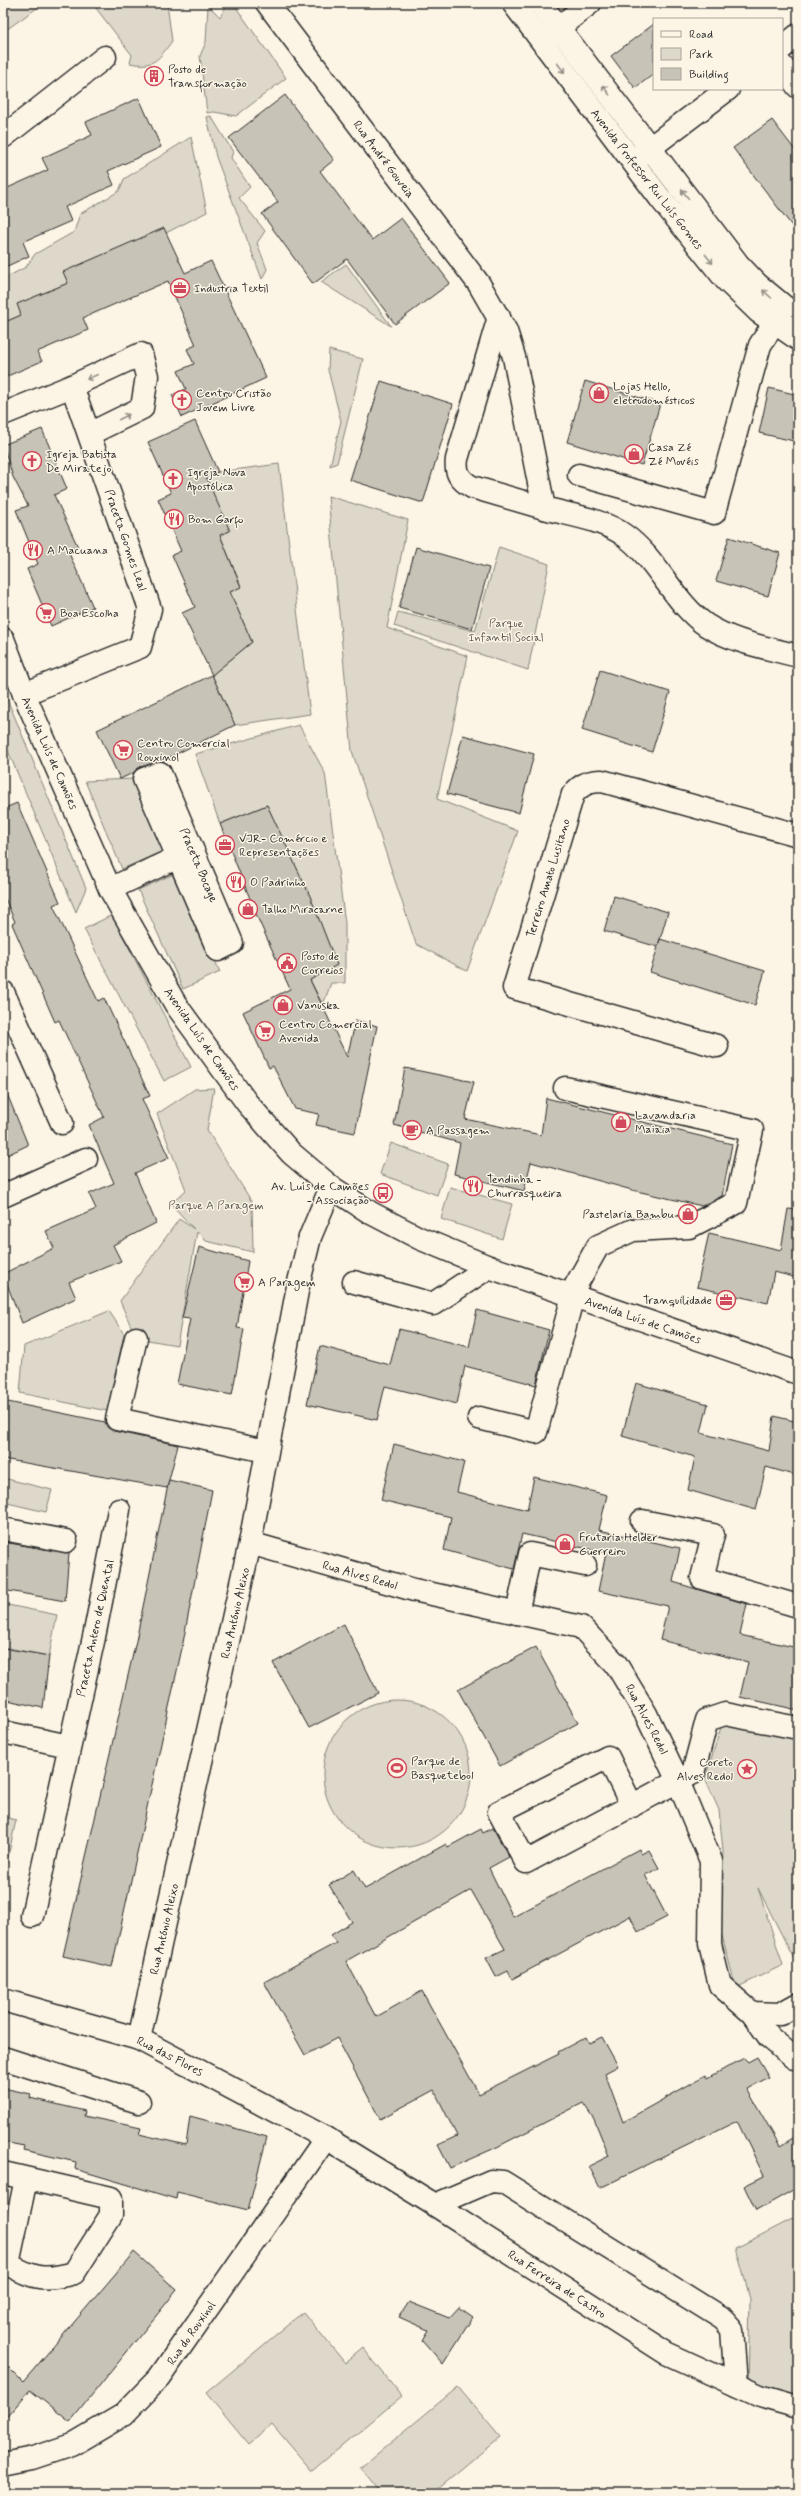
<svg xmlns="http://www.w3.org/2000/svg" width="801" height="2496" font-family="Mynerve,sans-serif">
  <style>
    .green { fill: #ded8ca; stroke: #84827a }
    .building { fill: #c8c3b7; stroke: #2b2b2b }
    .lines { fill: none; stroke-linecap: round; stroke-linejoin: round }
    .minor-casing { stroke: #2b2b2b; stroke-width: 25 }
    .major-casing { stroke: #2b2b2b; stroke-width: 25 }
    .minor { stroke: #fcf5e5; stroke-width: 22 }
    .major { stroke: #fcf5e5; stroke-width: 22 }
    .oneway { stroke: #949088 }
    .labels { text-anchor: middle; stroke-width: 3; stroke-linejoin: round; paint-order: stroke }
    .poi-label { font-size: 12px; fill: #2b2b2b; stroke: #fcf5e5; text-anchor: start }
    .street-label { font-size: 12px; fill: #2b2b2b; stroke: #fcf5e5 }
    .park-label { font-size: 12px; fill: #585653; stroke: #fcf5e5 }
  </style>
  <rect width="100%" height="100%" fill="#fcf5e5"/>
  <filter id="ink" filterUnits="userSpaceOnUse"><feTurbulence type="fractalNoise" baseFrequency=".025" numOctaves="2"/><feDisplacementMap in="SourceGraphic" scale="8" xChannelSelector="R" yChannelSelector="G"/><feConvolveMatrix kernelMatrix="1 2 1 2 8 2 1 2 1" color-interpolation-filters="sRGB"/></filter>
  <g filter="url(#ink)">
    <g class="green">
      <polygon points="3,3 44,3 3,32"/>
      <path d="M92 3H147L148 7 167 4 172 41C159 59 154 68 130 63L132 55Z"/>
      <polygon points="228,3 233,3 286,78 236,116 214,112 207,113 200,56 206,42 208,5 220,17"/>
      <polygon points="211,116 233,152 231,158 250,187 239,198 265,231 257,243 267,269 262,279 216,157 207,117"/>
      <polygon points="191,137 207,212 68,283 18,304 21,315 3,323 3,279 26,267 35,254 74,232 80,214 119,191 124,179"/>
      <polygon points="346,264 391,326 321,282"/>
      <polygon points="329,350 363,359 337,463 330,466 341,421 328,370"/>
      <polygon points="279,464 310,714 235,725 212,675 252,642 230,592 241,586 220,535 206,477 218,472"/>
      <polygon points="328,496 408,520 387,628 468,656 437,799 518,831 467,971 416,944 352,751"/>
      <polygon points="499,547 549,564 528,670 394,626 398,612 475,631"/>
      <polygon points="3,689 86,888 76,912 3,739"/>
      <polygon points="299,725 325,773 345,923 345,983 331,983 323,1005 310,980 336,965 267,805 220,824 195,754"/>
      <polygon points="132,779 163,851 122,869 85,781"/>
      <polygon points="176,873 220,972 183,989 138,890"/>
      <polygon points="112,915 191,1067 164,1081 84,929"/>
      <polygon points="214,1088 207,1130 252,1202 253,1252 206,1241 197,1232 177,1345 136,1338 120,1301 179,1219 194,1229 171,1204 186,1190 157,1114 195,1089"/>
      <polygon points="391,1143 448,1164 437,1195 380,1174"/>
      <polygon points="450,1187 512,1204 502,1239 441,1219"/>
      <polygon points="109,1311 124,1334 107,1411 20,1393 24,1346"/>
      <polygon points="3,1478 52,1490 46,1512 3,1502"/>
      <polygon points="3,1604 57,1615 49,1656 3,1647"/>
      <circle cx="397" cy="1774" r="74"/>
      <polygon points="725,1714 798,1728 798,1962 796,1963 758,1888 783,1965 736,1988 720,1928 723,1851 719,1810 705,1779"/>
      <polygon points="3,1817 16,1820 3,1881"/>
      <polygon points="798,2216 798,2401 748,2387 750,2298 736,2248"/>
      <polygon points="303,2312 345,2363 363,2348 402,2396 312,2471 272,2424 248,2444 206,2393"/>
      <polygon points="458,2387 500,2437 432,2493 380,2493 360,2468"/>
    </g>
    <g class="building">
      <polygon points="654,24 654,74 635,88 611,56"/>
      <polygon points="285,95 334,160 320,171 372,240 401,218 450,283 395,324 347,259 313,284 262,214 278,202 229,138"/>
      <polygon points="139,98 161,147 108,171 114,185 65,207 71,221 23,242 29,256 3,268 3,190 48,170 42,158 92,135 86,122"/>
      <polygon points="772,120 798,154 798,234 733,148"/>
      <polygon points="164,228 185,273 211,261 266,378 182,417 172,395 186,389 178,371 194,364 187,349 196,345 168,281 83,318 88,330 37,352 42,361 3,378 3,323 21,315 17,304 68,283 63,272"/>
      <polygon points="381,381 453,404 423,503 350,480"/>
      <polygon points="585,381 660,404 642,465 567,442"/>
      <polygon points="769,388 798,395 798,442 759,433"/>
      <polygon points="195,421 218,472 206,477 230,531 220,535 241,587 230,592 252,642 212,675 182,613 195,607 172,555 181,551 158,499 171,493 148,442"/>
      <polygon points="42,429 67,489 54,495 78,547 68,551 93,607 51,626 27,569 38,564 16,510 28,506 13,477 3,445"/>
      <polygon points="729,537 780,553 768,596 716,581"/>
      <polygon points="416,547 489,568 472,629 399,608"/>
      <polygon points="600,670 670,692 652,752 582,730"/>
      <polygon points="212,675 235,725 162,761 140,767 133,773 120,779 97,730"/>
      <polygon points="463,735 534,754 519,813 447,794"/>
      <polygon points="17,803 60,902 53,905 98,1001 104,998 150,1096 142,1099 169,1158 135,1173 156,1223 113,1245 121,1261 69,1282 76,1298 22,1323 3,1274 54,1248 46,1231 96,1209 89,1194 114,1183 89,1125 104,1117 59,1020 55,1022 12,924 15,922 3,894 3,809"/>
      <polygon points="267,805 310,896 337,965 310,980 347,1057 356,1020 377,1026 355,1133 316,1125 319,1114 295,1109 273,1066 269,1068 243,1012 290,989 259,921 220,824"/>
      <polygon points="614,896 668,912 658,946 660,939 765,971 755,1005 650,972 658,947 604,931"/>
      <polygon points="405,1068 474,1082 465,1119 541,1135 546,1098 732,1144 722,1196 702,1206 632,1190 531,1162 524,1191 454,1174 460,1143 394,1125"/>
      <polygon points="3,1084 28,1145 3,1157"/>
      <polygon points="788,1209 798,1210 798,1278 774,1272 768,1303 697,1287 709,1233 781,1250"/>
      <polygon points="199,1247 248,1261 237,1328 244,1329 232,1395 177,1384 190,1319 182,1318"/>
      <polygon points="477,1310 549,1330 536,1385 465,1366 457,1404 385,1386 377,1420 307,1404 320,1346 390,1365 399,1329 469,1347"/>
      <polygon points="636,1383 708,1404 701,1433 769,1451 774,1416 798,1422 798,1476 766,1467 756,1510 688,1490 695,1457 622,1436"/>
      <polygon points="3,1401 105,1422 108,1428 114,1431 178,1445 167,1488 3,1459"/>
      <polygon points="394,1444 464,1462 457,1492 527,1510 534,1477 607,1495 599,1530 680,1548 673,1582 747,1604 740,1635 798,1648 798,1710 740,1697 748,1662 660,1640 668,1606 598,1591 606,1553 522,1534 514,1569 444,1550 451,1517 381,1500"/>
      <polygon points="169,1480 212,1490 182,1648 112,1967 63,1956 136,1641"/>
      <polygon points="3,1542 69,1553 65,1601 3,1590"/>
      <polygon points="344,1624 378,1693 309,1728 273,1663"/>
      <polygon points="536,1647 578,1723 500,1766 458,1690"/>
      <polygon points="3,1648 49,1656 43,1708 3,1699"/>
      <polygon points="493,1828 509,1857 489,1868 513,1917 639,1849 641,1854 649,1850 659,1868 645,1875 667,1917 638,1932 630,1916 512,1979 508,1971 496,1977 486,1958 505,1949 471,1890 346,1961 376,2017 422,1991 479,2094 559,2054 558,2052 586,2037 589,2043 602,2037 618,2066 605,2073 623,2122 706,2075 708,2078 744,2058 748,2062 757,2057 769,2077 747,2089 780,2146 798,2135 798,2187 756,2211 744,2186 764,2176 737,2121 600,2188 589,2166 609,2156 594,2119 583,2103 495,2148 450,2168 438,2145 457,2136 434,2090 380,2119 337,2038 305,2055 264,1982 336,1943 331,1935 352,1922 329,1885 354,1870 365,1889 446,1844 448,1847 481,1829 483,1833"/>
      <polygon points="3,2088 31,2094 30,2098 85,2111 84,2116 141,2128 139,2134 186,2145 190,2116 267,2137 248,2210 177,2192 176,2199 75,2169 76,2162 23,2150 24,2146 3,2142"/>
      <polygon points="134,2252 177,2290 70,2422 30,2390 3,2421 3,2362 23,2382"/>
      <polygon points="409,2302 449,2318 459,2307 473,2317 443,2364 422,2340 428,2330 399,2317"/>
    </g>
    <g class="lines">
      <g class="minor-casing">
        <g id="minor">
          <path d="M267 3 479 284 506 331 514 357 544 508C569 515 602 519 624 535 657 558 673 602 706 625 732 642 768 648 798 656"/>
          <polyline points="544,39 590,3"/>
          <polyline points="782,48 798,35"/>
          <polyline points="782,66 798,87"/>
          <polyline points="3,137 105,57"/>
          <polyline points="635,159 728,89"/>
          <path d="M499 317 457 459C455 473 460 480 472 487L544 508"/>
          <polyline points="72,386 141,354 147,376 142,408 89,434"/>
          <polyline points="3,414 72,386 150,609 140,647 24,694"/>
          <polyline points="579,475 714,513 760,345 784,308"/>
          <polyline points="3,639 24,694 110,889 176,1005 247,1103 291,1153 331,1187 371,1213 419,1238 489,1267 798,1373"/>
          <polyline points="110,889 178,857 218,950 232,943 160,773 144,779 178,857"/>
          <polyline points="3,992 62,1123"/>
          <path d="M717 1046 514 988 573 794C582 784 589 781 602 781L798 835"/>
          <polyline points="3,1196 86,1159"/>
          <polyline points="354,1282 433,1304 489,1267"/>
          <polyline points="136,1338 117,1419 266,1451"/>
          <polyline points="479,1418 536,1432 576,1285 598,1246 633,1230 689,1227 736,1203 752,1130 565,1088"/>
          <polyline points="642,1521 713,1535 702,1578 798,1606"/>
          <polyline points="3,1529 66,1541"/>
          <polyline points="250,1543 414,1590 581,1627 616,1664 646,1714 678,1781 711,1861 710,1944 720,1985 752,2013 780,2014 798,2004"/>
          <polyline points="517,1613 530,1554 585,1565"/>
          <polyline points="3,1732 69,1746"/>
          <polyline points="632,1806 608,1757 499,1812 526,1862 693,1773 707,1720 725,1714 798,1728"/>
          <polyline points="32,1916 94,1637 119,1510"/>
          <polyline points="3,2000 139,2039 326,2138"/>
          <polyline points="752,2013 769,2037 794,2058 798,2058"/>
          <polyline points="139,2039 250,1543 298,1286 310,1237 331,1187"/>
          <polyline points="3,2058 139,2102"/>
          <path d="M3 2173 111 2198V2215L74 2273C46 2281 33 2279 8 2264L26 2179"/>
          <polyline points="435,2205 491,2181 503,2182 723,2319 732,2329 736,2385"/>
        </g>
      </g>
      <g class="major-casing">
        <g id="major">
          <polyline points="513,3 660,198 726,280 759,312 798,339"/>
          <polyline points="540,3 738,264 758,285 798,318"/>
          <polyline points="3,2464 33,2458 72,2445 123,2415 159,2378 326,2138 435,2205 666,2353 760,2396 798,2407"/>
        </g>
      </g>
      <use href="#minor" class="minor"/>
      <use href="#major" class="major"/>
    </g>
    <defs><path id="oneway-shaft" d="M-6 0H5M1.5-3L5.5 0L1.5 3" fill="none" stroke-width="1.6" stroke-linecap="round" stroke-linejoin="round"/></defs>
    <g class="oneway">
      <use href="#oneway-shaft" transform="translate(561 68) rotate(53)"/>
      <use href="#oneway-shaft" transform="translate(606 90) rotate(-127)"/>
      <use href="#oneway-shaft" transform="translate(685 194) rotate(-127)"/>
      <use href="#oneway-shaft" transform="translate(709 259) rotate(51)"/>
      <use href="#oneway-shaft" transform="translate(767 294) rotate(-138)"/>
      <use href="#oneway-shaft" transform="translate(92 377) rotate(155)"/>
      <use href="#oneway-shaft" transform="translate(124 417) rotate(-27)"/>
    </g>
  </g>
  <defs>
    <g id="building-ring" transform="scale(1)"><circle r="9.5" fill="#fcf5e5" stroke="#d1495b" stroke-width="1.5"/><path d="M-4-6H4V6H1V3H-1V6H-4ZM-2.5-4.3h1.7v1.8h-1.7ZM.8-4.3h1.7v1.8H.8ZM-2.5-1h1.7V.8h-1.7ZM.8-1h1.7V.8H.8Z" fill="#d1495b"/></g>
    <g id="office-ring" transform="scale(1)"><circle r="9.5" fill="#fcf5e5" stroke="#d1495b" stroke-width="1.5"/><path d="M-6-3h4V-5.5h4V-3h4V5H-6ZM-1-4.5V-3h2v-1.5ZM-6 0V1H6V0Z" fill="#d1495b"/></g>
    <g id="shop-ring" transform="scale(1)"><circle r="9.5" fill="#fcf5e5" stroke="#d1495b" stroke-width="1.5"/><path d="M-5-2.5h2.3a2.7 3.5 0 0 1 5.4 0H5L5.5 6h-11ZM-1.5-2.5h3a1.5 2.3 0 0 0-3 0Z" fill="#d1495b"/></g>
    <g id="church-ring" transform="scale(1)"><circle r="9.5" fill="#fcf5e5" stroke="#d1495b" stroke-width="1.5"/><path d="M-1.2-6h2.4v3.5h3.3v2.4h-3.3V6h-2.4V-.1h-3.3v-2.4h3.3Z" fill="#d1495b"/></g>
    <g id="restaurant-ring" transform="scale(1)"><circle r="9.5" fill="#fcf5e5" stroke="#d1495b" stroke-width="1.5"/><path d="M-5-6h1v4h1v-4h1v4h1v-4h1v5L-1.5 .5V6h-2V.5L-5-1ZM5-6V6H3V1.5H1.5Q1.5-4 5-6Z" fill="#d1495b"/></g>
    <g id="supermarket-ring" transform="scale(1)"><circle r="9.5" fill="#fcf5e5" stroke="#d1495b" stroke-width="1.5"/><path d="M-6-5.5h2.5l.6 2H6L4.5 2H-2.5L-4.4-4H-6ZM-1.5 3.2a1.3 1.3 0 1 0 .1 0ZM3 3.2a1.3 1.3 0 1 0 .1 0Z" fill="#d1495b"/></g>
    <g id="civic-ring" transform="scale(1)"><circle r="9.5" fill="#fcf5e5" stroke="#d1495b" stroke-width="1.5"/><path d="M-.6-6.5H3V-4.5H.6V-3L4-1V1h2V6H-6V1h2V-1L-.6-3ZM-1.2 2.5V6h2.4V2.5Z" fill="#d1495b"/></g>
    <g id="cafe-ring" transform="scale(1)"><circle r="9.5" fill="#fcf5e5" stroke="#d1495b" stroke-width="1.5"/><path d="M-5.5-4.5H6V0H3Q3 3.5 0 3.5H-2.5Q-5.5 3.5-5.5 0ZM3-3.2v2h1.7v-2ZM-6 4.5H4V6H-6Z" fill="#d1495b"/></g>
    <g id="bus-ring" transform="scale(1)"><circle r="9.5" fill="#fcf5e5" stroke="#d1495b" stroke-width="1.5"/><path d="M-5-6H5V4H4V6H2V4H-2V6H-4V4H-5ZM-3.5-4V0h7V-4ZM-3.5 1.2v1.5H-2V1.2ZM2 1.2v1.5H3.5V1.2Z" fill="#d1495b"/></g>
    <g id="stadium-ring" transform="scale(1)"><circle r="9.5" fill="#fcf5e5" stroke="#d1495b" stroke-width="1.5"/><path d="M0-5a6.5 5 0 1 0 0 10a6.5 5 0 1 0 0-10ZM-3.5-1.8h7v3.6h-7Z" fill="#d1495b"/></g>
    <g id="sight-ring" transform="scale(1)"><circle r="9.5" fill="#fcf5e5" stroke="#d1495b" stroke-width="1.5"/><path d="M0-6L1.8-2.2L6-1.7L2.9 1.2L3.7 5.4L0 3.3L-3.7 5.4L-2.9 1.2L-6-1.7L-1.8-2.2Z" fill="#d1495b"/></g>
  </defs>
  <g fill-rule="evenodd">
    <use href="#building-ring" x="154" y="76"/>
    <use href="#office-ring" x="180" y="288"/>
    <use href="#shop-ring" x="599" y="393"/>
    <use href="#church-ring" x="182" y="400"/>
    <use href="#shop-ring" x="634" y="454"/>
    <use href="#church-ring" x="32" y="461"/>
    <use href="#church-ring" x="173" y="479"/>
    <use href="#restaurant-ring" x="174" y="519"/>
    <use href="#restaurant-ring" x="33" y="550"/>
    <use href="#supermarket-ring" x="46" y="613"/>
    <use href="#supermarket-ring" x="123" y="750"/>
    <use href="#office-ring" x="225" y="845"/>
    <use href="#restaurant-ring" x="236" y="882"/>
    <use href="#shop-ring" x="248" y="909"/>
    <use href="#civic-ring" x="287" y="963"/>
    <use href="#shop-ring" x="283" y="1005"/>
    <use href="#supermarket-ring" x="265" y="1031"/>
    <use href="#shop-ring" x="621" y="1122"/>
    <use href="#cafe-ring" x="412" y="1130"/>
    <use href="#restaurant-ring" x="473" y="1186"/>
    <use href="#bus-ring" x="383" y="1193"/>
    <use href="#shop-ring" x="688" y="1214"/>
    <use href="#supermarket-ring" x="244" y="1282"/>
    <use href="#office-ring" x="726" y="1300"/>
    <use href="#shop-ring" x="565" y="1544"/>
    <use href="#stadium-ring" x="397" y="1768"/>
    <use href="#sight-ring" x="747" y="1769"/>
  </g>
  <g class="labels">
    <g class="poi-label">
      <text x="168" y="73">Posto de<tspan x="168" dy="14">Transformação</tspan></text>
      <text x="194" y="292">Industria Textil</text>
      <text x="613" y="390">Lojas Hello,<tspan x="613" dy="14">eletrodomésticos</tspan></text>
      <text x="196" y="397">Centro Cristão<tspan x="196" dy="14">Jovem Livre</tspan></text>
      <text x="648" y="451">Casa Zé<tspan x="648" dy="14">Zé Movéis</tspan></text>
      <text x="46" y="458">Igreja Batista<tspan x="46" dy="14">De Miratejo</tspan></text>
      <text x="187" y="476">Igreja Nova<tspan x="187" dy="14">Apostólica</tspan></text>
      <text x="188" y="523">Bom Garfo</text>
      <text x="47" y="554">A Macuana</text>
      <text x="60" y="617">Boa Escolha</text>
      <text x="137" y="747">Centro Comercial<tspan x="137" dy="14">Rouxinol</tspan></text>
      <text x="239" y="842">VJR- Comércio e<tspan x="239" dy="14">Representações</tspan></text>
      <text x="250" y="886">O Padrinho</text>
      <text x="262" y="913">Talho Miracarne</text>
      <text x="301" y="960">Posto de<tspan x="301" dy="14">Correios</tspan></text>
      <text x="297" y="1009">Vanuska</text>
      <text x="279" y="1028">Centro Comercial<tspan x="279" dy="14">Avenida</tspan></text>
      <text x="635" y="1119">Lavandaria<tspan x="635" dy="14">Maiaia</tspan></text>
      <text x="426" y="1134">A Passagem</text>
      <text x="487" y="1183">Tendinha -<tspan x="487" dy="14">Churrasqueira</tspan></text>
      <text x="369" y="1190" text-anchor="end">Av. Luís de Camões<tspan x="369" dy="14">- Associação</tspan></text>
      <text x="674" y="1218" text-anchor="end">Pastelaria Bambu</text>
      <text x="258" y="1286">A Paragem</text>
      <text x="712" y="1304" text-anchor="end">Tranquilidade</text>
      <text x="579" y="1541">Frutaria Helder<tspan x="579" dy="14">Guerreiro</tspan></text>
      <text x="411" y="1765">Parque de<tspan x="411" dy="14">Basquetebol</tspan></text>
      <text x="733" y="1766" text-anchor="end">Coreto<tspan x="733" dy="14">Alves Redol</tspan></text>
    </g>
    <g class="street-label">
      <text transform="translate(384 159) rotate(53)" y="4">Rua André Gouveia</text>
      <text transform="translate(647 179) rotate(52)" y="4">Avenida Professor Rui Luís Gomes</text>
      <text transform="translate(126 540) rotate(71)" y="4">Praceta Gomes Leal</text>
      <text transform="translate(50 753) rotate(66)" y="4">Avenida Luís de Camões</text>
      <text transform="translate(199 865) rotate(67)" y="4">Praceta Bocage</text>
      <text transform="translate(548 878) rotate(-73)" y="4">Terreiro Amato Lusitano</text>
      <text transform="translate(202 1039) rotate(55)" y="4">Avenida Luís de Camões</text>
      <text transform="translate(643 1320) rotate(19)" y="4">Avenida Luís de Camões</text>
      <text transform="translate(360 1575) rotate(16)" y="4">Rua Alves Redol</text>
      <text transform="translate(235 1613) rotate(-77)" y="4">Rua António Aleixo</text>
      <text transform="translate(95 1628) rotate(-78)" y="4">Praceta Antero de Quental</text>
      <text transform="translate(647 1719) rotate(62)" y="4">Rua Alves Redol</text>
      <text transform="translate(164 1929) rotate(-77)" y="4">Rua António Aleixo</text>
      <text transform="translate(170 2056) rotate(27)" y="4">Rua das Flores</text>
      <text transform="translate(557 2284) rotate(33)" y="4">Rua Ferreira de Castro</text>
      <text transform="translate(191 2333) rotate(-55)" y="4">Rua do Rouxinol</text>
    </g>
    <g class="park-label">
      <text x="506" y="627">Parque<tspan x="506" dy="14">Infantil Social</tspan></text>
      <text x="216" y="1209">Parque A Paragem</text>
    </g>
  </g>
  <rect width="801" height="2496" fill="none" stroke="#fcf5e5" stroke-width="16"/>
  <rect x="8" y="8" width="785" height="2480" fill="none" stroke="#2b2b2b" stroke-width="1.5" filter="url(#ink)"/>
  <rect x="653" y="18" width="130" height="72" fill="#fcf5e5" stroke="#a8a49b"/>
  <rect x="661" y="31" width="20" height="6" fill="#fcf5e5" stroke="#a8a49b"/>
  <text x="689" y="38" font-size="12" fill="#2b2b2b">Road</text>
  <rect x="661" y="48" width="20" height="12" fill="#ded8ca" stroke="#a8a49b"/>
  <text x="689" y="58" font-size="12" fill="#2b2b2b">Park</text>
  <rect x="661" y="68" width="20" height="12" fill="#c8c3b7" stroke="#a8a49b"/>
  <text x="689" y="78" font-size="12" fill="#2b2b2b">Building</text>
</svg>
